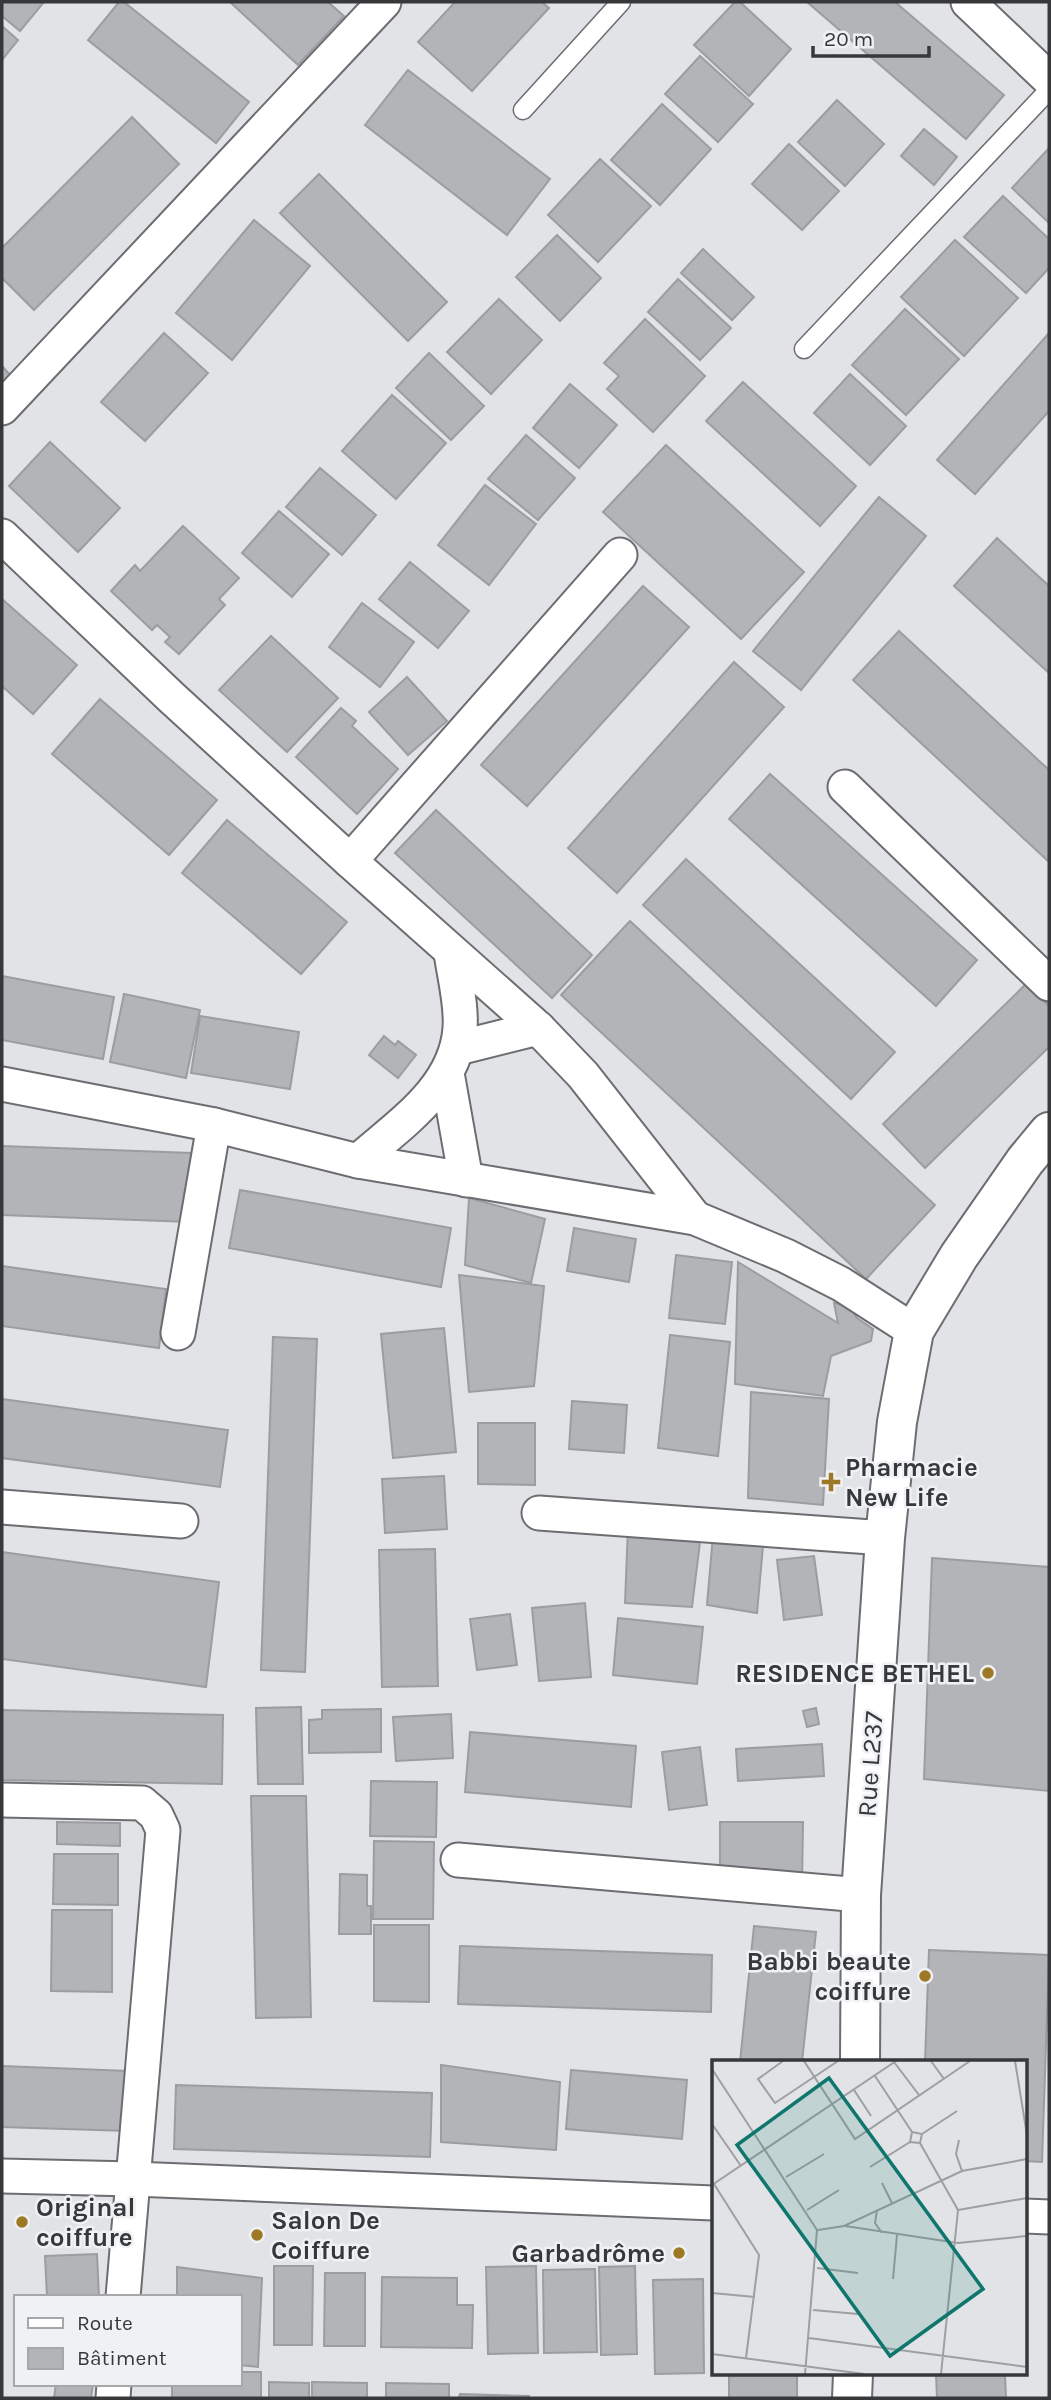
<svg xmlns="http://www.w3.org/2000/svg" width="1051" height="2400" font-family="Karla,sans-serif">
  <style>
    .building { fill: #b2b4b7; stroke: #9b9da0; stroke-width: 2 }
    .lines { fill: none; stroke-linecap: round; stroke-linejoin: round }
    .service-casing { stroke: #6c6d70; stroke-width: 21 }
    .minor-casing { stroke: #6c6d70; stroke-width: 37 }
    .tertiary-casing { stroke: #6c6d70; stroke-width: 42 }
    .service { stroke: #fff; stroke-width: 18 }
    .minor { stroke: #fff; stroke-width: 33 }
    .tertiary { stroke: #fff; stroke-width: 38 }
    .poi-dot { fill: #9e7925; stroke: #eff1f4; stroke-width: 2.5 }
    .labels { text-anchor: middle; stroke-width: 5; stroke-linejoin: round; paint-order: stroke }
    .poi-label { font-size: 26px; font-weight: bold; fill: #373839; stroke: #eff1f4; text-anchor: start }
    .street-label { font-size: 26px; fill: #373839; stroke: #eff1f4 }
    .inset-road { fill: none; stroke: #9d9fa1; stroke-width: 2 }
    .view { fill: #0f766e; fill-opacity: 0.15; stroke: #0f766e; stroke-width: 3.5 }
    .inset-edge { fill: none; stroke: #373839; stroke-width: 3.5 }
  </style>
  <rect width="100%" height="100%" fill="#e1e3e6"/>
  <g class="building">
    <polygon points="2,2 44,2 20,31 2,16"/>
    <polygon points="119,2 124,2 249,102 216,143 88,40"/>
    <polygon points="230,2 328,2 344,16 298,65"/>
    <polygon points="455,2 542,2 549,8 472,91 418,42"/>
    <polygon points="735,2 740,2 791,49 749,96 694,45"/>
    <polygon points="807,2 895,2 1004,95 966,139"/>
    <polygon points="2,26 18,40 2,60"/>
    <polygon points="700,56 753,104 718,142 665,94"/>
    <polygon points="408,70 550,179 507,235 365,125"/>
    <polygon points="837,100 884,144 845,186 798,142"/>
    <polygon points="662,104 711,149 660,205 611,160"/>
    <polygon points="132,117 179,164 34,310 2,278 2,248"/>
    <polygon points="924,129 957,157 934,185 901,156"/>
    <polygon points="789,144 839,191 802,230 752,184"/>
    <polygon points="1049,148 1049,223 1012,188"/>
    <polygon points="600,159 651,206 598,262 548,215"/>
    <polygon points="319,174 447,302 408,341 280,213"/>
    <polygon points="1003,196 1049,239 1049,268 1026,293 964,237"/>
    <polygon points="254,220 310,266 232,360 176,313"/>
    <polygon points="557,235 601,278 560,321 516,277"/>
    <polygon points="955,240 1018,298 964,356 901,297"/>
    <polygon points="703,249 754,297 732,320 681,273"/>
    <polygon points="678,279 731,328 700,360 648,312"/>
    <polygon points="499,299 542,340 491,394 447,352"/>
    <polygon points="905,309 959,359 906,415 852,365"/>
    <polygon points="645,319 705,376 653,432 607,389 619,376 604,363"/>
    <polygon points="164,333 208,373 145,441 101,402"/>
    <polygon points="1049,333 1049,411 975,494 937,460"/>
    <polygon points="429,353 484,406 451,440 396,388"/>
    <polygon points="2,366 12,377 2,387"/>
    <polygon points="850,374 906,426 870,465 814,413"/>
    <polygon points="743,382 856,486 820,526 706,421"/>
    <polygon points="570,384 617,425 579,468 533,428"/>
    <polygon points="392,395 446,443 396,499 342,451"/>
    <polygon points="526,435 575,478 538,520 488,479"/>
    <polygon points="50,442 120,508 78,552 9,486"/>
    <polygon points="666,445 804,572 741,639 603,512"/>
    <polygon points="320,468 376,515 342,555 286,507"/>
    <polygon points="485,485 536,524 489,585 438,545"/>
    <polygon points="879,497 926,536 801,690 753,651"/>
    <polygon points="279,511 329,554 292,597 242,553"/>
    <polygon points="183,526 239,578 219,599 225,605 179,654 165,642 170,637 157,625 152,630 111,591 135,565 140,571"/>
    <polygon points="997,538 1049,586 1049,673 954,586"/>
    <polygon points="410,562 469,611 438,648 379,599"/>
    <polygon points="643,586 689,627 527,806 481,765"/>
    <polygon points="2,599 77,665 33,714 2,686"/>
    <polygon points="362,603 414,642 380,687 329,647"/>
    <polygon points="899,631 1049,770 1049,862 853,680"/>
    <polygon points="271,636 338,698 287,752 219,690"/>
    <polygon points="734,662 784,707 617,893 568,848"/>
    <polygon points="407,677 447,721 408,755 369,712"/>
    <polygon points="100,699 217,800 169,855 52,754"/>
    <polygon points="341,708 356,721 352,726 398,769 357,814 296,757"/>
    <polygon points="770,774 977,960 936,1006 729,819"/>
    <polygon points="436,810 592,955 552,998 395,853"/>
    <polygon points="227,820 347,922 301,974 182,873"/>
    <polygon points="686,859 895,1052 851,1099 643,905"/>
    <polygon points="630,921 935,1205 866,1279 561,995"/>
    <polygon points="2,976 114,997 103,1059 2,1040"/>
    <polygon points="1027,983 1049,1006 1049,1047 925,1168 883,1124"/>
    <polygon points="124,994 200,1010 186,1078 110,1062"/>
    <polygon points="200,1016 299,1032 290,1089 191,1073"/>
    <polygon points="384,1036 395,1045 398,1041 416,1055 398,1078 369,1055"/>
    <polygon points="2,1146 191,1153 189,1222 2,1215"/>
    <polygon points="240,1190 451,1228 441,1287 229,1248"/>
    <polygon points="469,1198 545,1219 531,1283 465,1265"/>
    <polygon points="574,1228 636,1239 629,1282 567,1271"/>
    <polygon points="676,1255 732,1262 725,1324 669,1318"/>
    <polygon points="738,1262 838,1323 834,1303 849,1306 857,1318 873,1329 871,1341 831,1356 823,1396 735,1384"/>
    <polygon points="2,1266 166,1289 159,1348 2,1326"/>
    <polygon points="459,1275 544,1286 534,1386 469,1392"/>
    <polygon points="444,1328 456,1452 393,1458 381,1334"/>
    <polygon points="670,1335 730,1342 718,1456 658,1448"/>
    <polygon points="273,1337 317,1339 305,1672 261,1670"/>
    <polygon points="751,1392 829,1399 823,1505 748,1498"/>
    <polygon points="2,1399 228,1430 220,1487 2,1458"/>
    <polygon points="572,1401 627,1405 624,1453 569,1449"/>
    <polygon points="478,1423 535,1423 535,1485 478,1484"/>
    <polygon points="444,1476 447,1529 385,1533 382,1479"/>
    <polygon points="628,1527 701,1534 692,1607 625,1603"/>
    <polygon points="713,1535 763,1546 757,1613 707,1605"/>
    <polygon points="435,1549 438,1686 382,1687 379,1550"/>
    <polygon points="2,1552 219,1582 206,1687 2,1659"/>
    <polygon points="814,1556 822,1615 784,1620 777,1560"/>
    <polygon points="932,1558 1049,1567 1049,1791 924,1779"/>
    <polygon points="585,1603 591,1677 539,1681 532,1608"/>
    <polygon points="510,1614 517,1665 477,1670 470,1619"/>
    <polygon points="618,1618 703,1627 697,1684 613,1675"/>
    <polygon points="301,1707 303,1784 258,1784 256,1708"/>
    <polygon points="816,1708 819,1724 807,1727 803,1711"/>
    <polygon points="381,1709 381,1752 309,1753 309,1720 322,1719 322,1710"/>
    <polygon points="2,1710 223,1715 222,1784 2,1780"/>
    <polygon points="451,1714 453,1758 396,1761 393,1717"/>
    <polygon points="470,1732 636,1746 631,1807 465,1792"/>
    <polygon points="822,1744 824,1776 738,1781 736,1749"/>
    <polygon points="700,1747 707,1805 669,1810 662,1752"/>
    <polygon points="371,1781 437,1782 436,1837 370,1836"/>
    <polygon points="251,1796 306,1796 311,2017 256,2018"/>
    <polygon points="57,1822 120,1823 120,1846 57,1844"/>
    <polygon points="720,1822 803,1822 802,1883 720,1882"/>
    <polygon points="374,1841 434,1842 433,1919 373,1919"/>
    <polygon points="54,1854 118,1854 118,1905 53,1904"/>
    <polygon points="340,1874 367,1875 367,1906 371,1906 371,1934 339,1934"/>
    <polygon points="52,1910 112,1910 112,1992 51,1991"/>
    <polygon points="374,1925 429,1925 429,2002 374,2001"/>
    <polygon points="754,1926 816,1932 802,2062 740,2062"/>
    <polygon points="460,1946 712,1955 711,2012 458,2004"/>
    <polygon points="929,1950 1049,1955 1042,2162 1025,2161 1025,2062 925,2062"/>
    <polygon points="441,2065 560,2082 556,2150 441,2142"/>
    <polygon points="2,2066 128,2071 127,2131 2,2127"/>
    <polygon points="571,2070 687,2080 682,2139 566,2129"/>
    <polygon points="176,2085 432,2093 430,2157 174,2149"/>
    <polygon points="97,2254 99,2297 47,2297 45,2256"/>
    <polygon points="274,2266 313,2266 312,2345 274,2345"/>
    <polygon points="536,2266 538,2353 488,2354 486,2267"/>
    <polygon points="635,2266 637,2354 601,2355 599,2267"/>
    <polygon points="177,2267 262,2278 258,2367 240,2365 240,2297 177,2297"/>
    <polygon points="595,2269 597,2352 544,2353 543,2270"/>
    <polygon points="325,2273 365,2273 365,2346 324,2346"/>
    <polygon points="382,2277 457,2278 457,2305 473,2305 472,2348 381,2347"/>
    <polygon points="703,2279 704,2373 655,2374 653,2280"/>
    <polygon points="240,2372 261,2372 261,2398 172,2398 172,2384 240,2384"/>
    <rect x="729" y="2374" width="68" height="24"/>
    <polygon points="936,2374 1005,2374 1006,2398 937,2398"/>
    <polygon points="269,2382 309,2383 309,2398 269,2398"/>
    <polygon points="312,2382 367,2383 367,2398 312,2398"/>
    <polygon points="386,2383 449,2384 449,2398 386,2398"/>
    <polygon points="56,2384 93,2384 91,2398 54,2398"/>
    <polygon points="460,2394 529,2396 529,2398 459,2398"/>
  </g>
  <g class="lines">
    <g class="service-casing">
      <g id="service">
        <polyline points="523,110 621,2"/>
        <polyline points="804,349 1049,90"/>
      </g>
    </g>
    <g class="minor-casing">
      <g id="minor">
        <polyline points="968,2 1049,79"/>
        <polyline points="2,408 384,2"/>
        <polyline points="2,536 171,697 350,861 538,1028 583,1075 695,1218"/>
        <polyline points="845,787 1049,984"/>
        <polyline points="350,861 620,555"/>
        <polyline points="458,1048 538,1028"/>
        <polyline points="447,1073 466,1180"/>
        <polyline points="2,1084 214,1125 358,1161 695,1218 786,1256 841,1284 914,1331"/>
        <path d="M358 1161C400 1124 456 1088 460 1028 462 1004 454 976 451 952"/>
        <polyline points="178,1333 214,1125"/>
        <polyline points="2,1507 181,1521"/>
        <polyline points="539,1513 885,1538"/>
        <polyline points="2,1800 142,1803 156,1815 163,1830 123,2297"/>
        <polyline points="458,1860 861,1895"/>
        <polyline points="2,2176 134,2179 713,2203"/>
        <polyline points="1025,2216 1049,2217"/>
        <polyline points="113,2398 114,2384"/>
      </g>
    </g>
    <g class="tertiary-casing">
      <g id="tertiary">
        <polyline points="860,2062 861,1895 885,1538 897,1422 914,1331 959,1256 1025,1161 1049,1132"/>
        <polyline points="852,2398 853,2374"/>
      </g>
    </g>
    <use href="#service" class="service"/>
    <use href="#minor" class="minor"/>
    <use href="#tertiary" class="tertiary"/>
  </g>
  <g class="poi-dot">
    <path d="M827.5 1471.5h7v7h7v7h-7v7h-7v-7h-7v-7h7z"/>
    <circle cx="988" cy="1673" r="7"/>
    <circle cx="925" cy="1976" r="7"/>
    <circle cx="22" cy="2222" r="7"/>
    <circle cx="257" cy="2235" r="7"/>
    <circle cx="679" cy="2253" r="7"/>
  </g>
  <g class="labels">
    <g class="poi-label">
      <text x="845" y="1476">Pharmacie<tspan x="845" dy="30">New Life</tspan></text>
      <text x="974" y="1682" text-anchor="end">RESIDENCE BETHEL</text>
      <text x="911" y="1970" text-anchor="end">Babbi beaute<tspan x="911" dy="30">coiffure</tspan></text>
      <text x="36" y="2216">Original<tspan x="36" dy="30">coiffure</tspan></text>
      <text x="271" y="2229">Salon De<tspan x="271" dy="30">Coiffure</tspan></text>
      <text x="665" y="2262" text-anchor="end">Garbadrôme</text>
    </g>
    <g class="street-label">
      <text transform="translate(870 1764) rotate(-86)" y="9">Rue L237</text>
    </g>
  </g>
  <g transform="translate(712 2060)">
    <rect width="315" height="315" fill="#e1e3e6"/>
    <path class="inset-road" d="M71 1 46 19 63 43 126 1M92 1 143 79 258 1M219 1 232 19M303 1 315 75M182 2 207 35M0 9 105 170 93 314M163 16 200 72M142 30 159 56M0 64 29 106M210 74 245 51M247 80 244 94 250 111M208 83 198 82 200 72 210 74 208 83 246 150 229 314M158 107 198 82M74 117 112 94M170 123 180 143M2 124 47 195 34 298M0 125 184 1M95 150 127 130M165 150 163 163 170 173M246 150 315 138M133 166 246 183 315 176M106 170 132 166 250 111 315 99M105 208 146 213M181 219 185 175M0 233 43 237M101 250 146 254M97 278 315 307M0 294 152 314"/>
    <path class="view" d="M117 18 271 229 178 296 25 85Z"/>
    <rect width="315" height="315" class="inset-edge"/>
  </g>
  <rect width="1051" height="2400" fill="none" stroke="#373839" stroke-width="7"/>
  <rect x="14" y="2295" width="228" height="91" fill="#eff1f4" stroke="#a5a7a9" stroke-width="2"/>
  <rect x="28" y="2318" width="35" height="10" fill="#ffffff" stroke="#a5a7a9" stroke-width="2"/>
  <text x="77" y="2330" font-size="21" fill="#373839">Route</text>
  <rect x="28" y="2348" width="35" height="21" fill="#b2b4b7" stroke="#a5a7a9" stroke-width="2"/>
  <text x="77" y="2365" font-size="21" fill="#373839">Bâtiment</text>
  <path d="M813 46v10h116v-10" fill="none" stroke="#373839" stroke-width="3.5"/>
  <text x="824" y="46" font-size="21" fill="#373839" stroke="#eff1f4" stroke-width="5" paint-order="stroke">20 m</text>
</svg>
